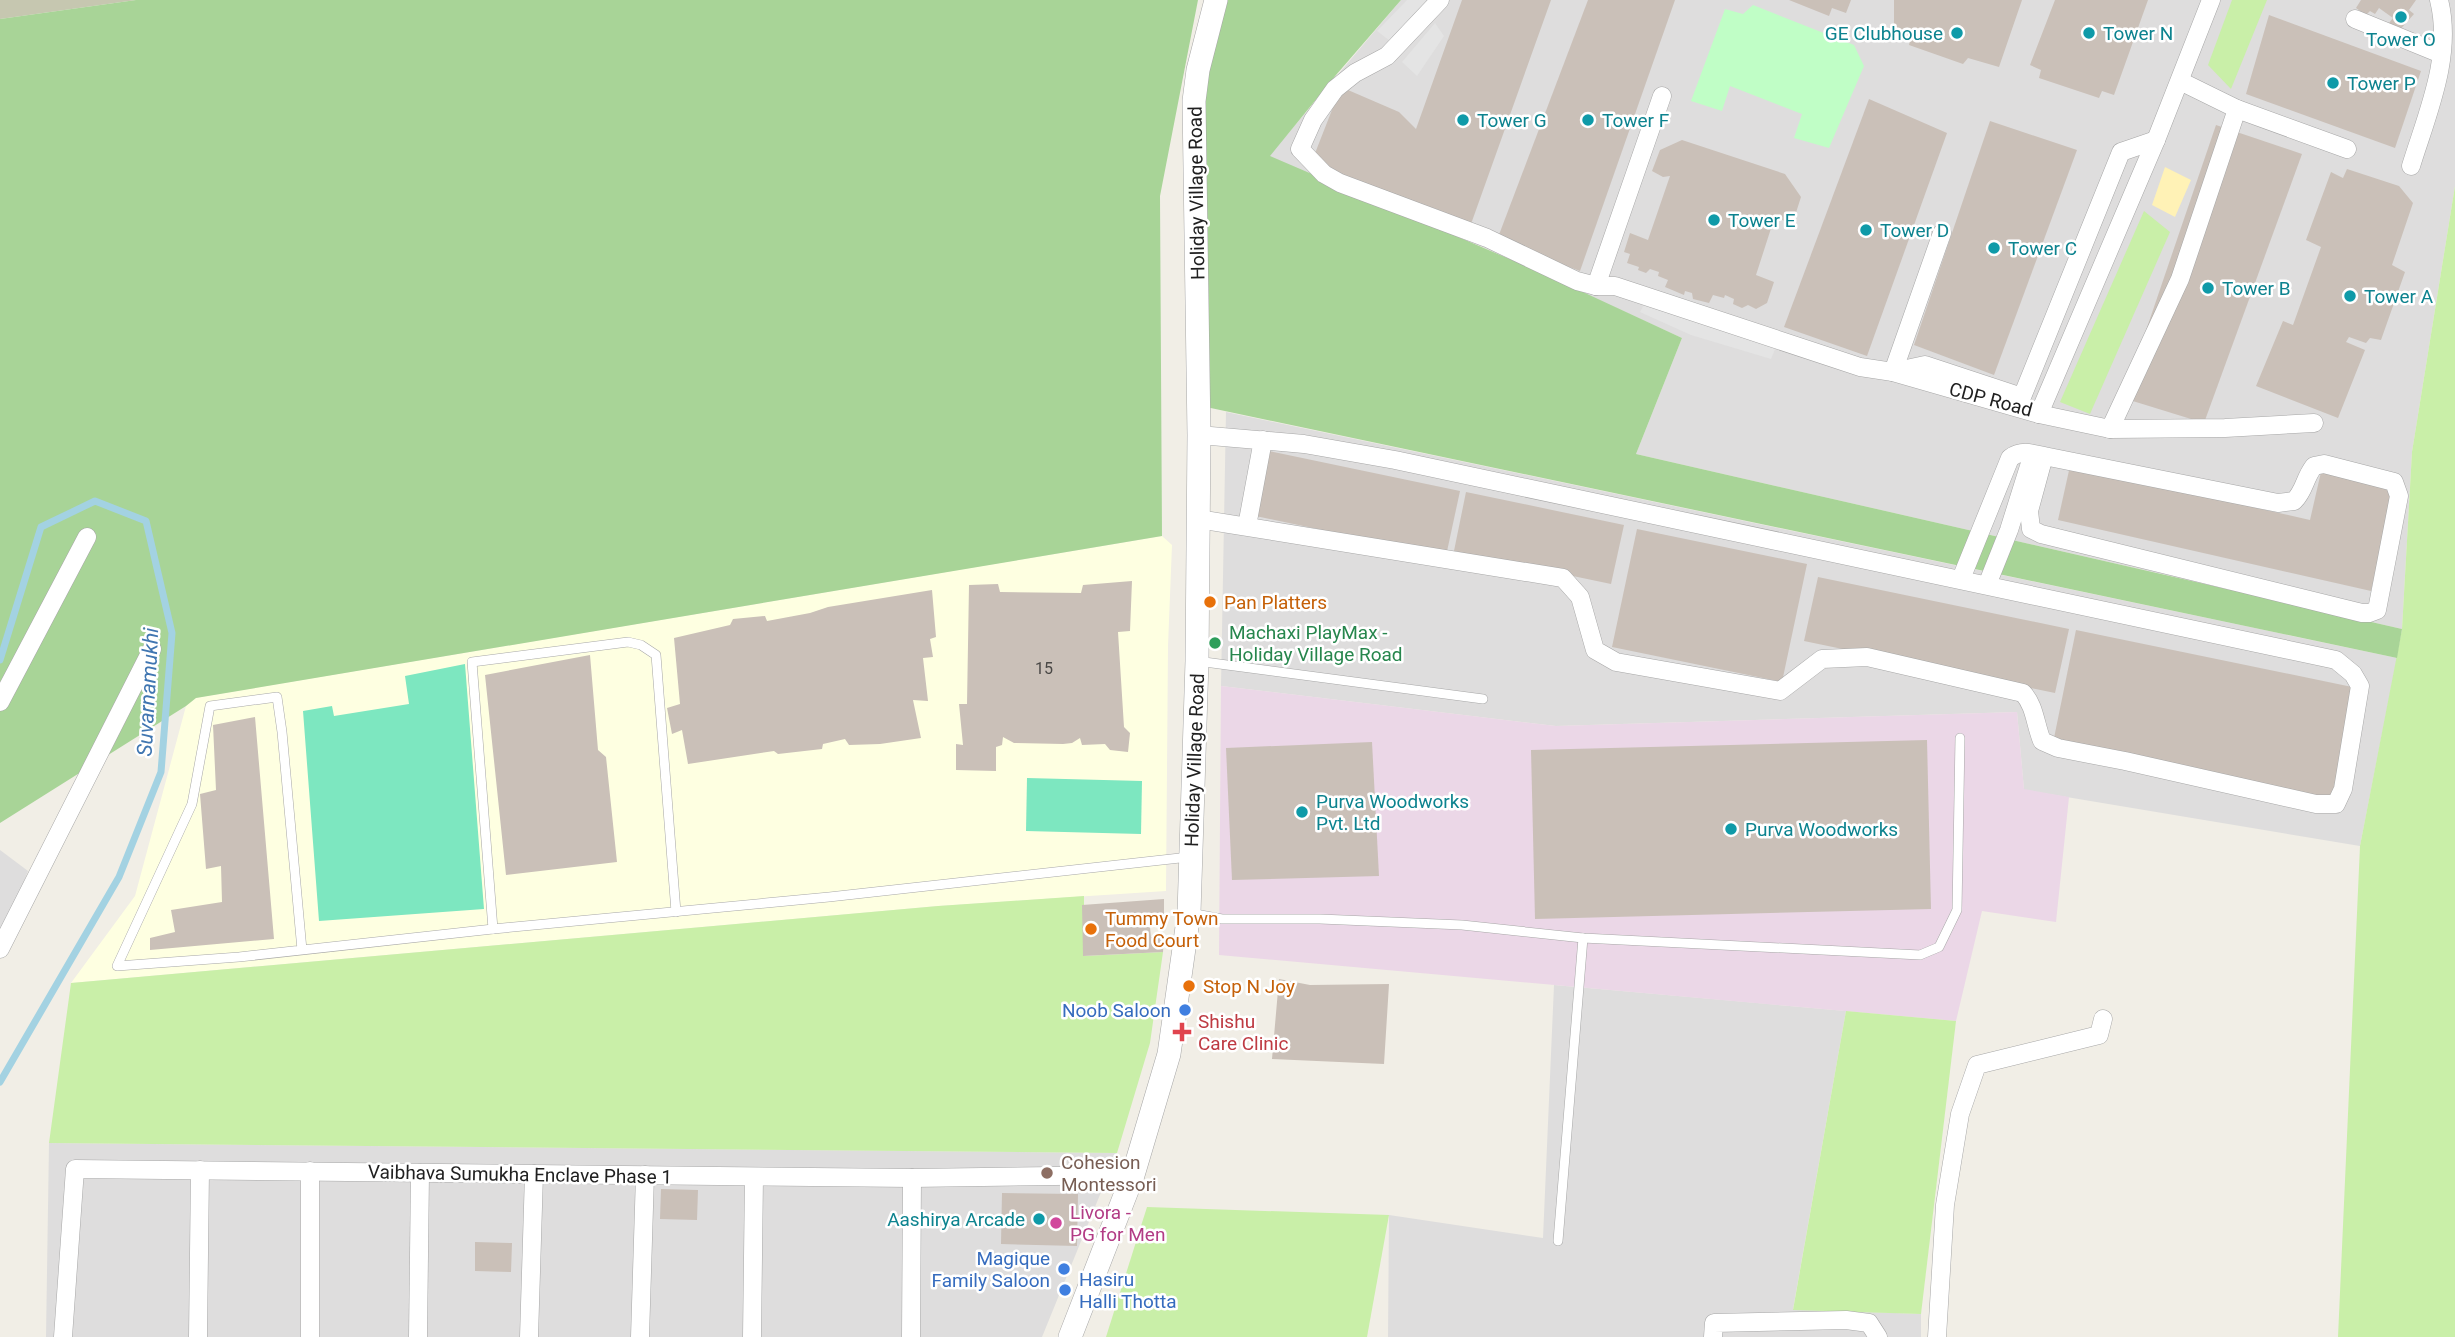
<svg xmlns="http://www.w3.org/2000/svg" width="2455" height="1337" font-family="Roboto,sans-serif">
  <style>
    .residential { fill: #dedddd }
    .industrial { fill: #ebd7e7 }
    .education { fill: #feffe1 }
    .construction { fill: #c6c7b0 }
    .grass { fill: #c9efa8 }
    .forest { fill: #a8d497 }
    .sand { fill: #fff2b6 }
    .park { fill: #c0fec6 }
    .pitch { fill: #7de7c0 }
    .parking { fill: #e4e4e4 }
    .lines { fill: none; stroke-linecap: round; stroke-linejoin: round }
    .stream { stroke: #a3d2e2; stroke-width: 7 }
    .building { fill: #cac0b8 }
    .service-casing { stroke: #a7a7a7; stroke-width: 10 }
    .minor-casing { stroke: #a7a7a7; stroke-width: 19 }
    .tertiary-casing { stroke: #a7a7a7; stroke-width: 24 }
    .service { stroke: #fff; stroke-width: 9 }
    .minor { stroke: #fff; stroke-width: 18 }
    .tertiary { stroke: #fff; stroke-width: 23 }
    .culture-dot { fill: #0f9aa8; stroke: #fff; stroke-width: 2.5 }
    .food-dot { fill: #e8710a; stroke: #fff; stroke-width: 2.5 }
    .leisure-dot { fill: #2e9e5b; stroke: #fff; stroke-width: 2.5 }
    .shop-dot { fill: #3f7fe0; stroke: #fff; stroke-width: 2.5 }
    .health-dot { fill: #e0444e; stroke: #fff; stroke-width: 2.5 }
    .education-dot { fill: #8d6e63; stroke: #fff; stroke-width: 2.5 }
    .hotel-dot { fill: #d1479c; stroke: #fff; stroke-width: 2.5 }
    .labels { text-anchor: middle; stroke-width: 5; stroke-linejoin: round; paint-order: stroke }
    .number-label { font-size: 16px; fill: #4a4846 }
    .culture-label { font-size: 19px; fill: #0d838f; stroke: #fff; text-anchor: start }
    .street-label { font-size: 19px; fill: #202020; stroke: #fff }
    .food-label { font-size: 19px; fill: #c56008; stroke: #fff; text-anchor: start }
    .leisure-label { font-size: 19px; fill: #27864d; stroke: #fff; text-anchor: start }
    .shop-label { font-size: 19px; fill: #366cbe; stroke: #fff; text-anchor: end }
    .health-label { font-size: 19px; fill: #be3a42; stroke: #fff; text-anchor: start }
    .education-label { font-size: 19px; fill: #785e54; stroke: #fff; text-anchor: start }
    .hotel-label { font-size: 19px; fill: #b23c85; stroke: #fff; text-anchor: start }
    .water-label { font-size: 21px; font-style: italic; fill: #4076b1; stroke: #fff }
  </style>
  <rect width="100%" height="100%" fill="#f1eee6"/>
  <g class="residential">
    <polygon points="1401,0 2455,0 2455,186 2412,452 2402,629 1636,454 1682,338 1469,241 1394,211 1269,156"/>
    <polygon points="1226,412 2397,658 2360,846 2024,790 2017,712 1556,726 1221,686"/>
    <polygon points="0,850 28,871 0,943"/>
    <polygon points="1554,985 1846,1011 1793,1309 1921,1314 1921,1337 1388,1337 1389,1215 1543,1238"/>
    <polygon points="49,1143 1117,1153 1042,1337 46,1337"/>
  </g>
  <polygon class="industrial" points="1221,686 1556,726 2017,712 2024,789 2069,797 2056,922 1982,911 1956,1021 1219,955"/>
  <polygon class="education" points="1162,536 1172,545 1168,646 1166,891 938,906 71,983 135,896 186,706 195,698"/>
  <polygon class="construction" points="0,0 136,0 0,19"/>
  <g class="grass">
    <polygon points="2232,0 2267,0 2231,89 2208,65"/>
    <polygon points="2455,186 2455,1337 2338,1337 2360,846 2402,629 2412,452"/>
    <polygon points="2144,211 2170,232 2090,414 2060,402"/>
    <polygon points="1084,896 1084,956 1163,952 1150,1043 1117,1153 49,1143 71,983 938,906"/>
    <polygon points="1846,1011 1956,1021 1921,1314 1793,1310"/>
    <polygon points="1147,1207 1389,1215 1367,1337 1106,1337"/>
  </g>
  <g class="forest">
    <polygon points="136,0 1198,0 1160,196 1162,536 196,698 186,706 0,823 0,19"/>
    <polygon points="1226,0 1401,0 1336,75 1270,156 1542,273 1682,338 1636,454 2402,629 2397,658 1206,407 1192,140"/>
  </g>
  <polygon class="sand" points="2165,167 2191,180 2175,217 2152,205"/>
  <polygon class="park" points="1753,5 1854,45 1864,66 1829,148 1794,138 1802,114 1730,86 1722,111 1691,101 1725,9 1743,14"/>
  <g class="pitch">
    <polygon points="465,664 484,909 319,921 303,711 332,706 334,716 409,704 405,676"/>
    <polygon points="1027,778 1142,781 1141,834 1026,831"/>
  </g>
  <g class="parking">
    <polygon points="1407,0 1435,0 1394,44 1377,31"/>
    <polygon points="1435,23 1444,36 1417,76 1402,62"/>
    <polygon points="1647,299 1778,342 1771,359 1691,335 1640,312"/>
  </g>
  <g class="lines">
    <polyline class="stream" points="0,660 41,527 95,501 146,521 172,633 161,772 119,877 0,1082"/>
  </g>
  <g class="building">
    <polygon points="1462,0 1551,0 1471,224 1436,209 1370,189 1310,166 1341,87 1399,112 1416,129"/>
    <polygon points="1588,0 1675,0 1580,271 1497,240"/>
    <polygon points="1789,0 1851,0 1846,13 1832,8 1829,16"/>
    <polygon points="1894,0 2022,0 1999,67 1968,58 1963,64 1909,45 1911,36 1894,30"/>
    <polygon points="2055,0 2148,0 2114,95 2102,91 2099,98 2039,78 2041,70 2030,65"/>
    <polygon points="2361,0 2416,0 2409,10 2414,14 2398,32 2389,23 2393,18 2379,8 2375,14 2370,11 2366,15 2356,8"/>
    <polygon points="2269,15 2421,71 2395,148 2246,94"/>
    <polygon points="1869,99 1947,133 1867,356 1784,327"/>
    <polygon points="1990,121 2077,150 1994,375 1914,345"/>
    <polygon points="2216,125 2302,154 2204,423 2123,398"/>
    <polygon points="1682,140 1785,174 1801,197 1792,225 1775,216 1756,275 1774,282 1767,303 1756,309 1748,305 1742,308 1733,304 1734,299 1725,295 1724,298 1713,295 1709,303 1693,299 1692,293 1685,291 1684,295 1665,287 1668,280 1658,276 1659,272 1650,269 1646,273 1638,270 1639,267 1627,263 1630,254 1624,252 1630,233 1648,240 1670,176 1663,177 1652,171 1660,150"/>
    <polygon points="2347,169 2399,186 2413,203 2392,265 2405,272 2381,340 2370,338 2366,343 2349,337 2346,342 2365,350 2338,418 2256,386 2283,321 2293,325 2321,247 2306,240 2331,172 2343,178"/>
    <polygon points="1264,450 1460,491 1446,556 1251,515"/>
    <polygon points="2070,466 2310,520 2321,472 2394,489 2371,591 2058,520"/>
    <polygon points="1466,492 1624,525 1611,584 1454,551"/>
    <polygon points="1637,529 1807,564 1782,682 1612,647"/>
    <polygon points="1818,577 2069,629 2055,693 1804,641"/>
    <polygon points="1132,581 1130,631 1118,632 1124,727 1130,733 1128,752 1110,750 1105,744 1082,745 1080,738 1072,743 1063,744 1014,743 1003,737 1002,745 996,747 996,771 956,770 956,744 963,745 959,704 967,704 969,585 998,584 1000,592 1081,593 1083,585"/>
    <polygon points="932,590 936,637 930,639 933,657 923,658 928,701 913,700 921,738 880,744 849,745 845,739 823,744 822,749 778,754 774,751 688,764 682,730 672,734 667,708 680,704 674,638 730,625 733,619 765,616 767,621 810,613 828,607"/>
    <polygon points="2076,630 2357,688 2333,801 2053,743"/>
    <polygon points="590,655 598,750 606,757 617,862 506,875 485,675"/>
    <polygon points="255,717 274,939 150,950 150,938 175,932 171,910 222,902 221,866 206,869 200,794 216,790 213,725"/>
    <polygon points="1927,740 1931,909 1535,919 1531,750"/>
    <polygon points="1372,742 1379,876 1232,880 1226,748"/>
    <polygon points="1164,899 1164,917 1149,918 1151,937 1164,937 1163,952 1083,956 1082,905"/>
    <polygon points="1279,979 1310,985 1389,984 1384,1064 1272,1059"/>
    <polygon points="661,1189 698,1190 697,1220 660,1219"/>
    <polygon points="1002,1193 1078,1194 1077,1246 1001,1244"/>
    <polygon points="475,1242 512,1243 511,1272 475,1271"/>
  </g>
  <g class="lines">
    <g class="service-casing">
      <g id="service">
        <polyline points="1197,661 1483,699"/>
        <polyline points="1190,913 1222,919 1320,919 1462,925 1583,938 1920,955 1939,947 1957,910 1960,738"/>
        <polyline points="493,929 472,662 628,642 641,645 656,655 676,912"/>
        <polyline points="302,950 282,732 277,697 210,706 192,804 117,966 239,957 493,929 829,897 1189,857"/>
        <polyline points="1558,1241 1583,938"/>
      </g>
    </g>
    <g class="minor-casing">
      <g id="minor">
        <polyline points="1440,0 1387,56 1355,73 1335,89 1313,120 1300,149 1324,174 1340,183 1487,238 1577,281 1596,286 1615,286 1860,367 1893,372 2039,414 2156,140 2211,0"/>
        <polyline points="2355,19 2441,54"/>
        <polyline points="2180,81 2237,109 2347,149"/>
        <path d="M2411 166C2427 114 2453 56 2439 0"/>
        <polyline points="1596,286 1662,96"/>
        <polyline points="1897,371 1925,365 2022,397 2121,152 2156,140"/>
        <polyline points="1893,372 1942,233"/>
        <polyline points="2039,414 2110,429 2180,279 2237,109"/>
        <polyline points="2110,429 2225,428 2314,423"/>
        <path d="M1198 519 1563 578 1580 597 1595 650 1616 662 1780 691 1822 659 1867 657 2023 693C2035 706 2035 724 2042 741L2058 748 2125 761 2316 804H2336L2343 789 2360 686 2353 674 2336 660 1395 460 1304 444 1199 435"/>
        <polyline points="1247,526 1263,440"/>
        <path d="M1961 579 2010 458C2021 450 2031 453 2044 456L2278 503 2294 501C2305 490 2304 479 2314 466L2324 464 2394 482 2399 496 2377 610 2369 613H2362L2041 534 2031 529 2029 511 2044 456"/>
        <polyline points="1987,585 2009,530 2031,460"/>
        <polyline points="0,702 87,537"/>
        <polyline points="0,949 152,649"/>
        <polyline points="63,1337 75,1169 912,1178 1133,1175"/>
        <polyline points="198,1337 200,1170"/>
        <polyline points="310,1337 310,1171"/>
        <polyline points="418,1337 420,1173"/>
        <polyline points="529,1337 534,1174"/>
        <polyline points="640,1337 645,1175"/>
        <polyline points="752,1337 754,1177"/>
        <polyline points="911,1337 912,1178"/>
        <polyline points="1713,1337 1714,1323 1846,1320 1869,1323 1878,1337"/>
        <polyline points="1937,1337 1945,1205 1960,1114 1977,1065 2099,1035 2103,1019"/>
      </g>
    </g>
    <g class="tertiary-casing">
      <polyline id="tertiary" points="1070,1337 1133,1175 1169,1054 1189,913 1197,661 1199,435 1194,101 1198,70 1216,0"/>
    </g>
    <use href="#service" class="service"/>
    <use href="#minor" class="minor"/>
    <use href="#tertiary" class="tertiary"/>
  </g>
  <g class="culture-dot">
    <circle cx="2401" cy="17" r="7"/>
    <circle cx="1957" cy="33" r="7"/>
    <circle cx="2089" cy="33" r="7"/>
    <circle cx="2333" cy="83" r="7"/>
    <circle cx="1463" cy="120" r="7"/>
    <circle cx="1588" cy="120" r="7"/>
    <circle cx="1714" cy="220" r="7"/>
    <circle cx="1866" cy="230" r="7"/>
    <circle cx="1994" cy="248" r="7"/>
    <circle cx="2208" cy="288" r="7"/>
    <circle cx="2350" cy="296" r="7"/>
    <circle cx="1302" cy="812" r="7"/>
    <circle cx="1731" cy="829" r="7"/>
    <circle cx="1039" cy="1219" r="7"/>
  </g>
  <g class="food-dot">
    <circle cx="1210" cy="602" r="7"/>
    <circle cx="1091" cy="929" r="7"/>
    <circle cx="1189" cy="986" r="7"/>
  </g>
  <circle class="leisure-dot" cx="1215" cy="643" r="7"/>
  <g class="shop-dot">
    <circle cx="1185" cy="1010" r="7"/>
    <circle cx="1064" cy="1269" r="7"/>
    <circle cx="1065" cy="1290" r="7"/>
  </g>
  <path class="health-dot" d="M1178.5 1021.5h7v7h7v7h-7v7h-7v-7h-7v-7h7z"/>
  <circle class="education-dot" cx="1047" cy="1173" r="7"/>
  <circle class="hotel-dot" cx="1056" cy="1223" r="7"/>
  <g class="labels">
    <g class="number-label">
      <text x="1044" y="674">15</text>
    </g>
    <g class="culture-label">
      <text x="1943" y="40" text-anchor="end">GE Clubhouse</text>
      <text x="2103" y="40">Tower N</text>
      <text x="2401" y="46" text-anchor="middle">Tower O</text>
      <text x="2347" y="90">Tower P</text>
      <text x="1477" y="127">Tower G</text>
      <text x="1602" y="127">Tower F</text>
      <text x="1728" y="227">Tower E</text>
      <text x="1880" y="237">Tower D</text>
      <text x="2008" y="255">Tower C</text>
      <text x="2222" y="295">Tower B</text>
      <text x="2364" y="303">Tower A</text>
      <text x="1316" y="808">Purva Woodworks<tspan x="1316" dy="22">Pvt. Ltd</tspan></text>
      <text x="1745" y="836">Purva Woodworks</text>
      <text x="1025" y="1226" text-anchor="end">Aashirya Arcade</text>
    </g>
    <g class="street-label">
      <text transform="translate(1196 193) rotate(-91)" y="7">Holiday Village Road</text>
      <text transform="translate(1991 399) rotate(15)" y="7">CDP Road</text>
      <text transform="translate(1194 760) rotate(-88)" y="7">Holiday Village Road</text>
      <text transform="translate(520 1174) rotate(1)" y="7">Vaibhava Sumukha Enclave Phase 1</text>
    </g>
    <g class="food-label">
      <text x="1224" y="609">Pan Platters</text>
      <text x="1105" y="925">Tummy Town<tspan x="1105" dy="22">Food Court</tspan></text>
      <text x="1203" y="993">Stop N Joy</text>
    </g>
    <g class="leisure-label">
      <text x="1229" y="639">Machaxi PlayMax -<tspan x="1229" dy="22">Holiday Village Road</tspan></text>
    </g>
    <g class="shop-label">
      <text x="1171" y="1017">Noob Saloon</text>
      <text x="1050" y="1265">Magique<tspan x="1050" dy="22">Family Saloon</tspan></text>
      <text x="1079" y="1286" text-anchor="start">Hasiru<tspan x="1079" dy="22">Halli Thotta</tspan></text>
    </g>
    <g class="health-label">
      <text x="1198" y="1028">Shishu<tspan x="1198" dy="22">Care Clinic</tspan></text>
    </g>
    <g class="education-label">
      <text x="1061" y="1169">Cohesion<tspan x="1061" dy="22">Montessori</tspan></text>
    </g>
    <g class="hotel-label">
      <text x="1070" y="1219">Livora -<tspan x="1070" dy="22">PG for Men</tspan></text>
    </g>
    <g class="water-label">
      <text transform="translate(148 692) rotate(-87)" y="7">Suvarnamukhi</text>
    </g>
  </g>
</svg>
